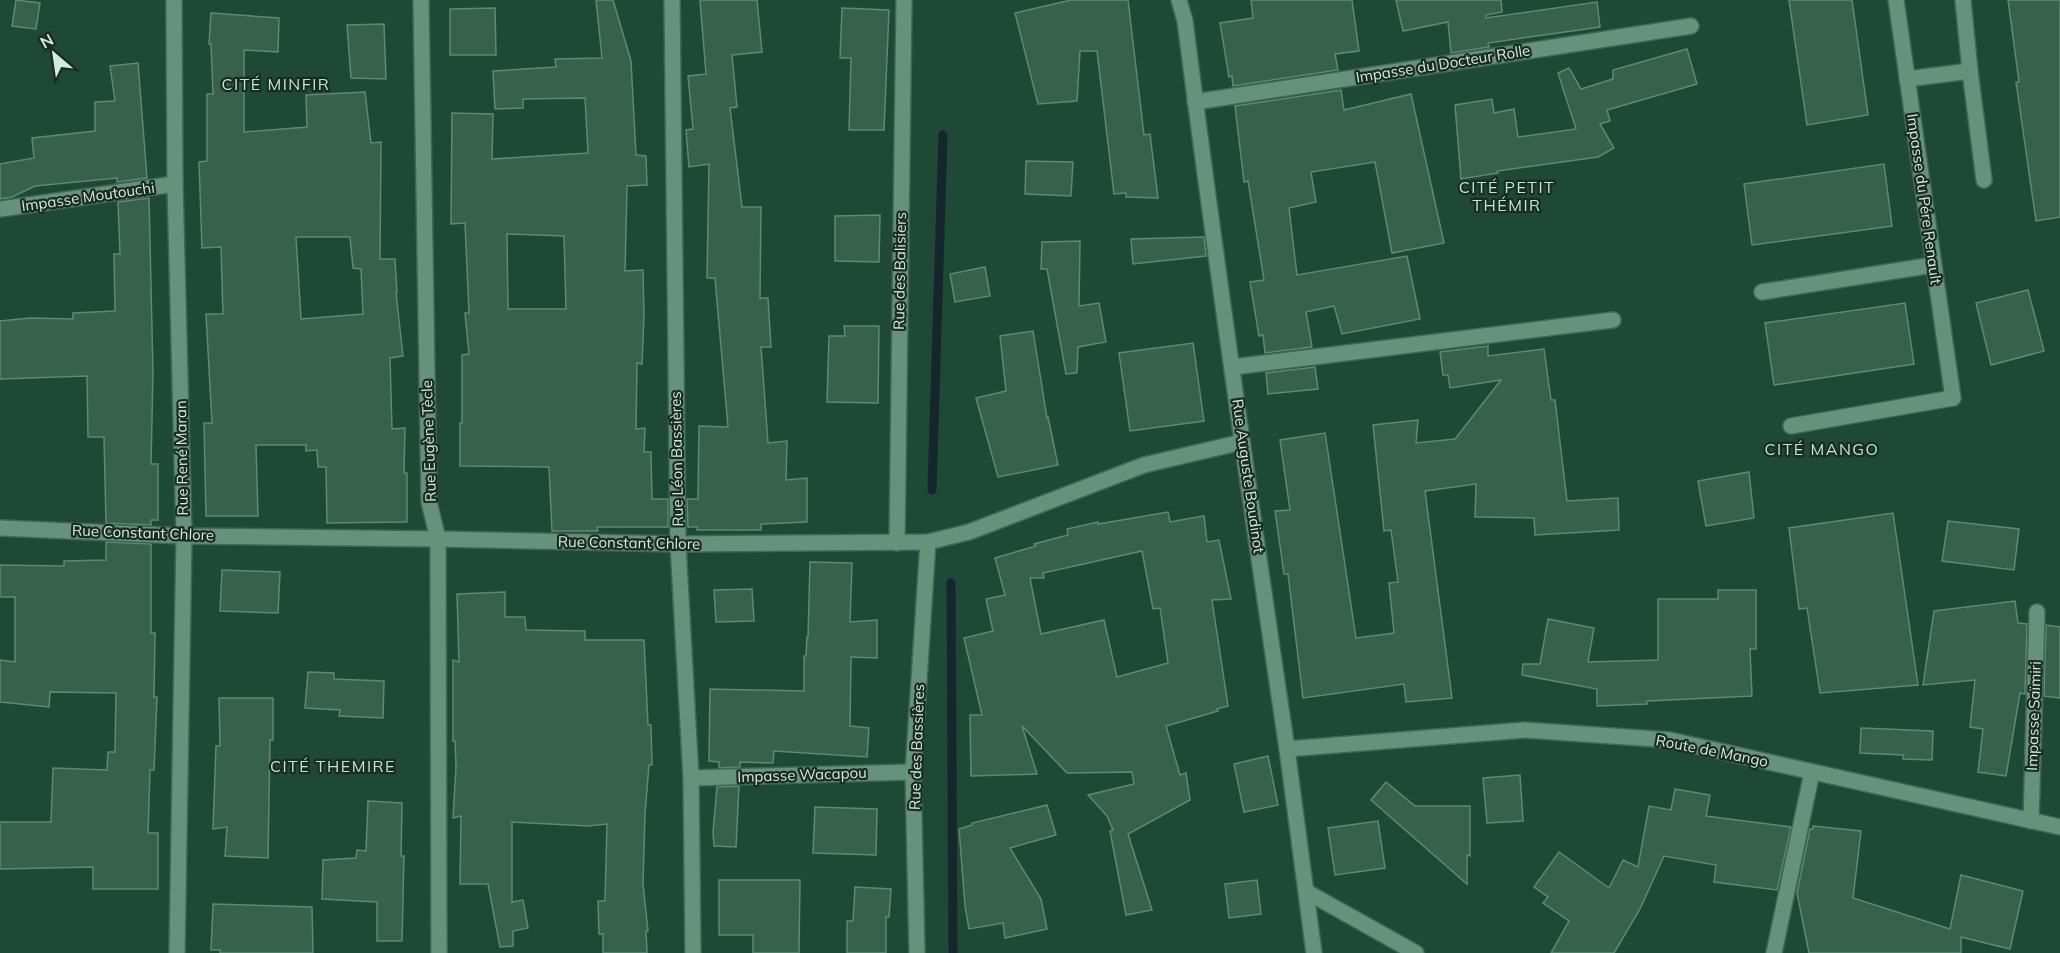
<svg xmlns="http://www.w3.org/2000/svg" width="2060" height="953" font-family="Mulish,sans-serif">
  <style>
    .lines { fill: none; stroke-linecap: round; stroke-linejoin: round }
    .stream { stroke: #15262c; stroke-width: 9 }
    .building { fill: #37614d; stroke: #5e8973; stroke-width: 1.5; fill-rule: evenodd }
    .service-casing { stroke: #3f6757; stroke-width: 18 }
    .minor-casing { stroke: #3f6757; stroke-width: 18 }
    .tertiary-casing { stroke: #3f6757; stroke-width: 18 }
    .service { stroke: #66927c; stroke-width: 15 }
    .minor { stroke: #66927c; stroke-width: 15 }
    .tertiary { stroke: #66927c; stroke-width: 15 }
    .labels { text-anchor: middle; stroke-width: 4.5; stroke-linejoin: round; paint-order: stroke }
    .street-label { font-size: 15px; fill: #d3eade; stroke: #192b22 }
    .neighbourhood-label { font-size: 16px; letter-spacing: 1.5px; fill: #bae9d1; stroke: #192b22 }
  </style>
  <rect width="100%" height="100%" fill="#1e4936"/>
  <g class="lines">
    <g class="stream">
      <polyline points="932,490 943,135"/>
      <polyline points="951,583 953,953"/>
    </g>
  </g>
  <g class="building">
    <polygon points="16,0 40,3 36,29 12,26"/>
    <path d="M596 0H613L631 61 636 155 646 156 647 185 627 186 625 271 643 270 644 316 642 364 637 363 636 429 645 428 644 452H651L652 499H668V527H597L598 531H552L549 467 460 466V423H462V355L469 354 465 313H469L465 223 451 224 452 113 493 114 492 159 588 153 585 98 523 99V108L495 109 493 71 556 67 555 59 602 58ZM507 234 564 236 566 309H508Z"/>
    <polygon points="700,0 757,0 762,52 732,55 737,107 730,108 742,207 761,207 760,298 768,298 771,347 761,347 768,443 787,441 786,480 807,478 807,522 761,524 761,530 697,530 697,527 688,527 687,499 698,499 699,426 728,427 715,278 707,278 709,164 689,167 686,130 693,129 688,76 706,74"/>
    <polygon points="1071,0 1128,0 1144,135 1150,134 1158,198 1126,197 1126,193 1114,194 1097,51 1080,51 1077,101 1038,104 1015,13"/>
    <polygon points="1251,0 1352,0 1359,51 1335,54 1338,70 1233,86 1232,76 1229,77 1220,23 1253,18"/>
    <polygon points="1396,0 1501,0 1502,12 1486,15 1486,18 1597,2 1600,27 1488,43 1489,47 1451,53 1448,22 1403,31"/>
    <polygon points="1789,0 1852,0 1868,115 1807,125"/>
    <polygon points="2008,0 2060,0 2060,217 2036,221 2016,82 2019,82"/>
    <polygon points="495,8 496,55 450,55 450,9"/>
    <polygon points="842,8 889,10 884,130 849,130 851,58 840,58"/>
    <path d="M211 13 279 18 278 52 244 50V132L307 127 306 95 365 92 371 143 381 142 380 259H395L397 293H396L403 356 390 358 392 429 405 428 404 473H407V522L327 523 326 467H318L317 450 306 451V445H256L258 516H206L204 423H212L206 314H223L221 247 202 248 199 162 207 161V94H213L211 44H209ZM296 237H350L353 268 361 269 363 314 301 319Z"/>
    <polygon points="384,24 386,79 351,78 347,25"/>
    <polygon points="1687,49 1697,84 1607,110 1610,121 1600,124 1614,148 1598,157 1497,171 1498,173 1461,179 1455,105 1492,99 1494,113 1514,109 1518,137 1576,129 1558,73 1569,68 1581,89 1613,79 1613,70"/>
    <polygon points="138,63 147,178 117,182 117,178 35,186 12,197 0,199 0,164 34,158 32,138 95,131 95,102 115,101 110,66"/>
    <polygon points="1341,90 1344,110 1411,94 1444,243 1392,253 1375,162 1311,172 1316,202 1289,208 1297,275 1407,256 1420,319 1342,334 1334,306 1306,312 1312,347 1265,353 1263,335 1259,336 1250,282 1264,280 1248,181 1244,182 1235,106"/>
    <polygon points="1026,161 1073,162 1071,196 1025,194"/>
    <polygon points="1884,164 1892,226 1752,245 1744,184"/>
    <polygon points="149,198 153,373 151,464 158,464 158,520 151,520 151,525 106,523 104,437 88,437 87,376 0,379 0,321 30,318 73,319 73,313 115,311 114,254 120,254 118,202"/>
    <polygon points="880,215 879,262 835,261 835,216"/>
    <polygon points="1204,237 1206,256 1133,264 1131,239"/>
    <polygon points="1080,241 1079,306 1099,303 1106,342 1078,347 1077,373 1066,374 1047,269 1041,269 1042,242"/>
    <polygon points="985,267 990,296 955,302 950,274"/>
    <polygon points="2028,290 2044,351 1991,365 1976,303"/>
    <polygon points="1905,303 1914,364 1774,385 1765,323"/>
    <polygon points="844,326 879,326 878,403 827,402 829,336 845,336"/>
    <polygon points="1033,331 1047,418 1048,417 1058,465 998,477 976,398 1006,391 1000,336"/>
    <polygon points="1193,343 1204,421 1130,431 1119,353"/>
    <polygon points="1488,346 1488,356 1544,349 1551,400 1555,400 1567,501 1618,498 1619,530 1535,535 1534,518 1475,517 1476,484 1425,491 1452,698 1406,702 1404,684 1303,698 1288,574 1284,574 1275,511 1290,510 1280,440 1325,433 1356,638 1394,633 1389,583 1398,582 1391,530 1384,531 1373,425 1418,420 1416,443 1455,439 1501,380 1450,388 1448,375 1443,375 1440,352"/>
    <polygon points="1315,367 1318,389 1268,394 1266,373"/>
    <polygon points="1749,472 1754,518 1706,526 1698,481"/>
    <path d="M1168 512 1170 522 1204 516 1207 542 1219 540 1231 599 1212 600 1228 706 1217 709 1218 711 1166 726 1180 775 1186 773 1190 800 1128 834 1152 910 1126 915 1110 831 1113 830 1107 816 1088 795 1134 784 1132 772 1067 773 1022 726 1037 774 971 776 970 715H982L964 638 993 631 986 599 1005 595 995 558 1036 546 1034 544 1068 535 1067 529 1098 522V524ZM1142 551 1153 609 1160 608 1168 663 1117 677 1104 620 1041 634 1030 578H1044L1043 573Z"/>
    <polygon points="1893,513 1918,685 1820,693 1807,608 1799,609 1789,528"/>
    <polygon points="1948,521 2019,529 2014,570 1942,561"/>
    <polygon points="106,542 151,544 151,633 155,633 154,697 157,697 154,770 150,770 148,833 158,833 158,889 93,889 93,867 0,869 0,822 51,822 53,768 107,770 108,752 115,752 116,693 50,692 49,707 0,702 0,660 15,662 15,597 0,597 0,565 64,566 64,561 106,560"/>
    <polygon points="810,562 852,563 850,622 877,620 877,658 851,657 850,726 869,728 867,757 774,751 773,763 740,762 740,767 719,768 719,762 709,761 710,689 804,691 804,656 806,656 807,637 808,637"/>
    <polygon points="222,570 280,572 278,613 220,611"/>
    <polygon points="752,589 754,621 716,622 714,590"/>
    <polygon points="1718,590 1756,590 1756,649 1750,649 1752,696 1647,701 1647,704 1597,706 1597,689 1522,675 1523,664 1540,664 1548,619 1594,628 1588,662 1658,660 1658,599 1718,599"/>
    <polygon points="505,592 505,617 525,617 526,630 585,631 585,640 644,640 648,725 651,725 652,765 649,765 645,814 643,884 648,931 646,931 647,953 603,953 603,934 599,934 598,901 605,901 607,824 588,826 512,822 512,902 523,900 528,928 513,931 513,946 500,947 488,884 460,884 461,816 453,818 456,767 455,741 453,741 453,660 459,662 457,594"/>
    <polygon points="2015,601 2018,623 2027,624 2025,694 2020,693 2006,776 1978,772 1983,729 1970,727 1975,680 1923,685 1934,611"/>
    <polygon points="2046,625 2060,627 2060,698 2044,696"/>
    <polygon points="308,672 334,673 334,679 384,681 383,718 339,716 340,710 305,708"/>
    <polygon points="219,698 273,698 273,740 270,740 268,858 225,856 227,827 213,829 216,746 220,746"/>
    <polygon points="1861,728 1933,731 1932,760 1903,759 1903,755 1860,753"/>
    <polygon points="1268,756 1278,805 1244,812 1234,764"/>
    <polygon points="1520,775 1523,821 1487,823 1483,778"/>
    <polygon points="1386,782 1415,806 1470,806 1470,856 1467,855 1467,884 1371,800"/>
    <polygon points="739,786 736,847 714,846 713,832 717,787"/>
    <polygon points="1675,789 1710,795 1706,816 1791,827 1777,890 1714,882 1716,865 1664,856 1640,909 1614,953 1551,953 1569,921 1543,903 1548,897 1534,887 1559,852 1609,888 1623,860 1638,867 1649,806 1671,810"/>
    <polygon points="368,801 402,803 401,856 404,856 402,941 377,941 377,902 322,899 323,860 356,858 357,850 366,851"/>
    <polygon points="1047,805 1056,835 1010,848 1041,899 1047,929 1005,938 1003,923 969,929 965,906 959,829 972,825 972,823"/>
    <polygon points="815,807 877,809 876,855 813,853"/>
    <polygon points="1378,821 1385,868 1335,875 1328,828"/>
    <polygon points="1813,826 1861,831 1853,898 1950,929 1961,875 2023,891 2010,949 1961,937 1961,953 1809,953 1797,893 1810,829 1813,829"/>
    <polygon points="719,880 800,880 799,953 753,953 753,935 719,935"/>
    <polygon points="1257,880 1261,914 1229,918 1225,884"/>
    <polygon points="855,887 891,889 889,917 886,917 886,953 847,953 847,921 853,921"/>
    <polygon points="213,904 312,907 313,953 220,953 220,950 211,950"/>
  </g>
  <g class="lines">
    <g class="service-casing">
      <g id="service">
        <polyline points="1963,0 1970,71 1984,180"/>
        <polyline points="1907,79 1970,71"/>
        <polyline points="1762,292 1933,265"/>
        <polyline points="1791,426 1953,398"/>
      </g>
    </g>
    <g class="minor-casing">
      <g id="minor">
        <polyline points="174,0 175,184 184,536 177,953"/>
        <polyline points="421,0 429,502 438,539 439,953"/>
        <polyline points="672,0 678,544 691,778 693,953"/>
        <polyline points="1896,0 1953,398"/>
        <polyline points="1195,102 1691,26"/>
        <polyline points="0,209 175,184"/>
        <polyline points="1233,367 1613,320"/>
        <polyline points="0,528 184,536 438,539 678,544 928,542 969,532 1144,465 1242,442"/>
        <polyline points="897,543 904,0"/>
        <polyline points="1287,749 1314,953"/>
        <polyline points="691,778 913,772"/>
        <polyline points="2031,821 2037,612"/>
        <polyline points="1307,892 1416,953"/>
        <polyline points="917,953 913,772 928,542"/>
        <polyline points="1774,953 1812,772"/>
      </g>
    </g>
    <g class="tertiary-casing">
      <path id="tertiary" d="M1179 0 1185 21C1216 264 1251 507 1287 749L1525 730 1670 740 2060 827"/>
    </g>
    <use href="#service" class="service"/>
    <use href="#minor" class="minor"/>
    <use href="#tertiary" class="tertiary"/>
  </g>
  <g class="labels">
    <g class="street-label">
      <text transform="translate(1443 64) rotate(-9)" y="5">Impasse du Docteur Rolle</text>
      <text transform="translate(88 197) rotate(-8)" y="5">Impasse Moutouchi</text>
      <text transform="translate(1924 199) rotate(82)" y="5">Impasse du Pére Renault</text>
      <text transform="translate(900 271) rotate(-89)" y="5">Rue des Balisiers</text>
      <text transform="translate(429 441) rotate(-92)" y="5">Rue Eugène Tècle</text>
      <text transform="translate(182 458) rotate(-91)" y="5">Rue René Maran</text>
      <text transform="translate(677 459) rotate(-91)" y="5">Rue Léon Bassières</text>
      <text transform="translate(1248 476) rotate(82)" y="5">Rue Auguste Boudinot</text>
      <text transform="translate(143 533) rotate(2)" y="5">Rue Constant Chlore</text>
      <text transform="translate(629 543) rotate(1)" y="5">Rue Constant Chlore</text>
      <text transform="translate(2034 716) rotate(-88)" y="5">Impasse Saïmiri</text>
      <text transform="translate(917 747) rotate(-88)" y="5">Rue des Bassières</text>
      <text transform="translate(1712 751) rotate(11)" y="5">Route de Mango</text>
      <text transform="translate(802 775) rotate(-2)" y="5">Impasse Wacapou</text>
    </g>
    <g class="neighbourhood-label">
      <text x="276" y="90">CITÉ MINFIR</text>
      <text x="1507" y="193">CITÉ PETIT<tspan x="1507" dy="18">THÉMIR</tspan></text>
      <text x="1822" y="455">CITÉ MANGO</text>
      <text x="333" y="772">CITÉ THEMIRE</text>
    </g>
  </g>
  <g transform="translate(54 54) rotate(331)" stroke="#192b22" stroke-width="4.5" paint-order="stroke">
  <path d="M0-4.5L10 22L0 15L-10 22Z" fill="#d3eade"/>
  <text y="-9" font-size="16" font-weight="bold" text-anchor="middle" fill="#d3eade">N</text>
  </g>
</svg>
